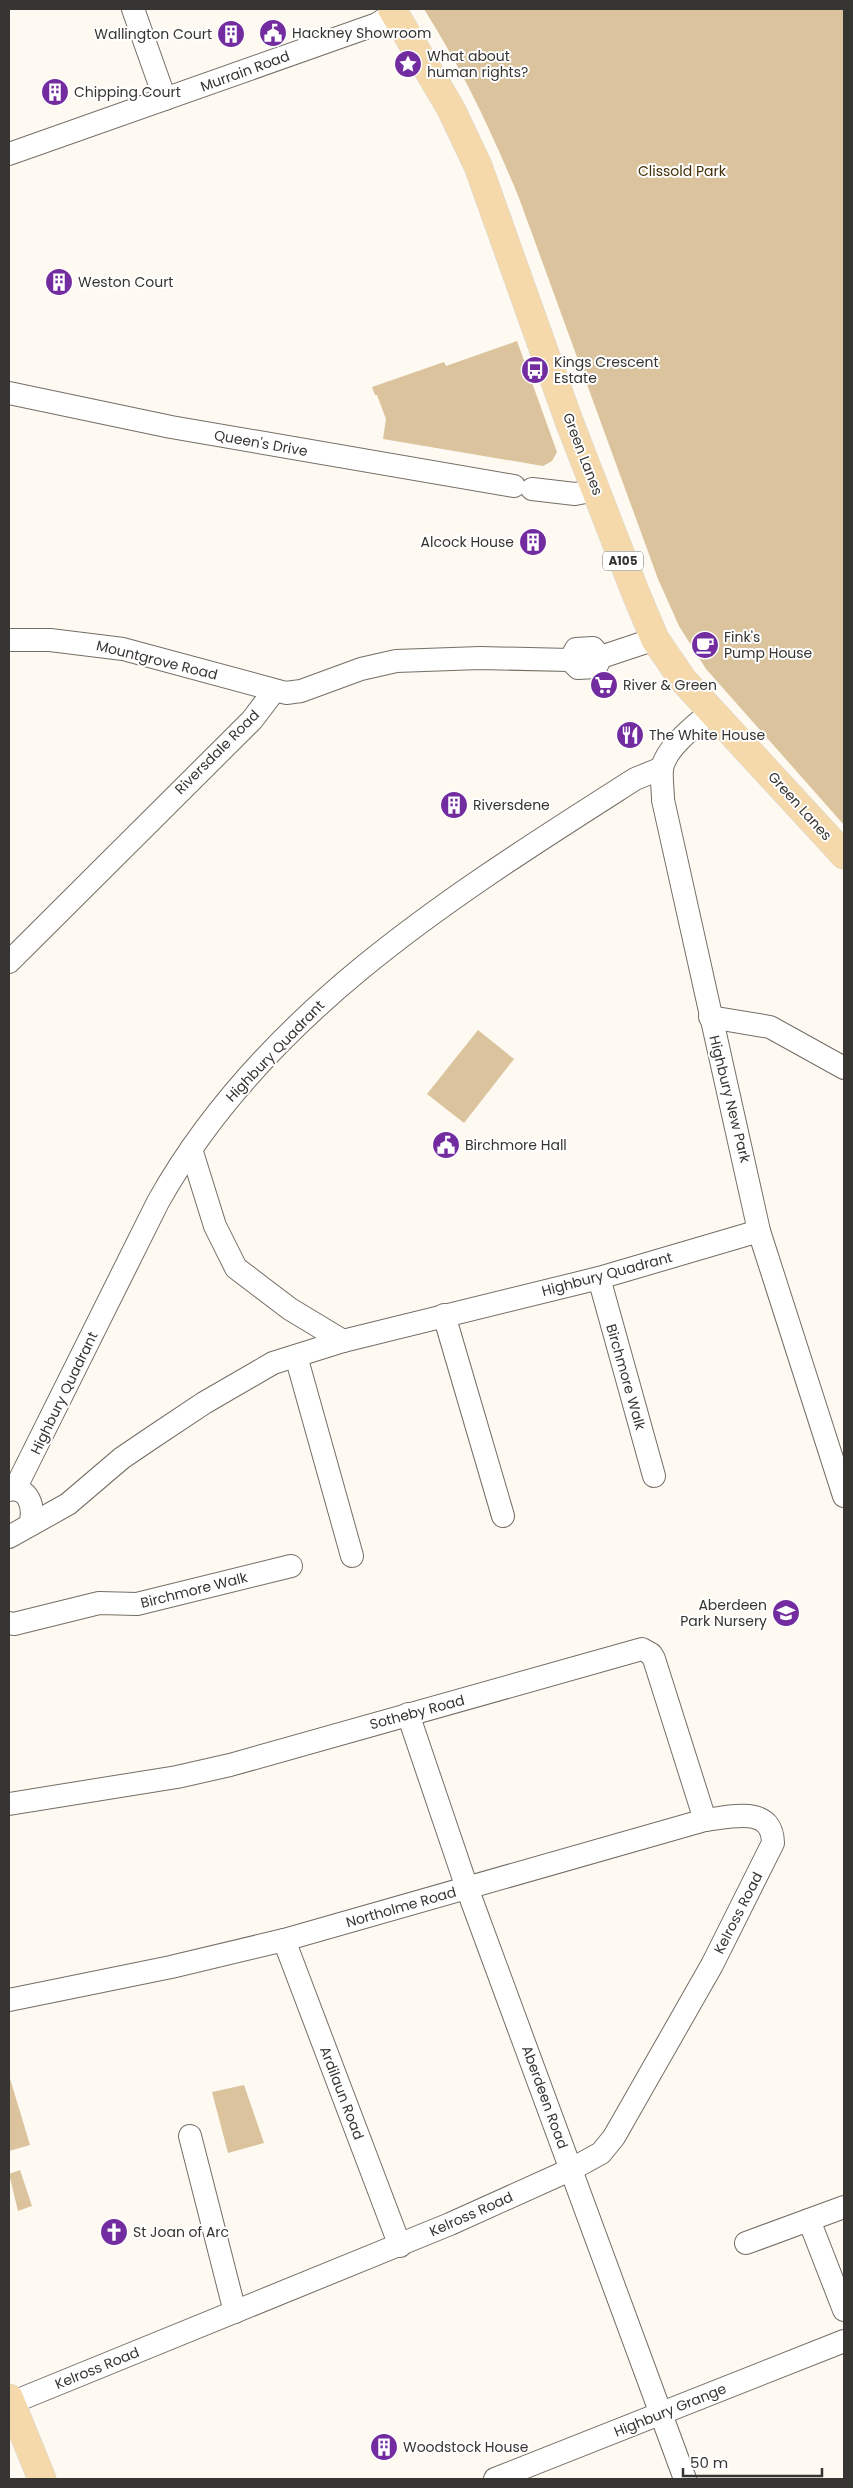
<svg xmlns="http://www.w3.org/2000/svg" width="853" height="2488" font-family="Poppins,sans-serif">
  <style>
    .green { fill: #dbc49d }
    .lines { fill: none; stroke-linecap: round; stroke-linejoin: round }
    .minor-casing { stroke: #746e65; stroke-width: 24 }
    .major-casing { stroke: #d7d7d6; stroke-width: 29 }
    .minor { stroke: #fff; stroke-width: 22 }
    .major { stroke: #f5d9aa; stroke-width: 28 }
    .labels { text-anchor: middle; stroke-width: 4; stroke-linejoin: round; paint-order: stroke }
    .shield { fill: #fff; stroke: #73726f; stroke-width: 1 }
    .shield-label { font-size: 12px; font-weight: bold; fill: #373531 }
    .poi-label { font-size: 14px; fill: #373531; stroke: #fff; text-anchor: start }
    .street-label { font-size: 14px; fill: #373531; stroke: #fff }
    .park-label { font-size: 14px; fill: #432f06; stroke: #fff }
  </style>
  <rect width="100%" height="100%" fill="#fef9f1"/>
  <g class="green">
    <path d="M424 9H844V825L706 669 679 626 658 579 519 198C491 130 463 71 424 9Z"/>
    <polygon points="517,341 557,452 552,461 543,466 383,439 386,419 377,395 375,395 372,387 444,362 446,366"/>
    <polygon points="478,1030 514,1059 464,1123 427,1094"/>
    <polygon points="9,2075 30,2145 9,2151"/>
    <polygon points="244,2085 264,2143 228,2153 212,2092"/>
    <polygon points="20,2170 32,2206 18,2211 9,2174"/>
  </g>
  <g class="lines">
    <g class="minor-casing">
      <g id="minor">
        <polyline points="133,9 165,99"/>
        <polyline points="9,154 377,24 394,13"/>
        <polyline points="9,393 171,427 514,486"/>
        <polyline points="532,489 575,494 596,490"/>
        <polyline points="9,640 50,640 123,649 286,693 301,691 361,669 396,661 480,658 570,660 578,668 596,667 601,657 655,639"/>
        <polyline points="570,660 576,649 593,648 601,657"/>
        <path d="M712 711C697 724 665 748 662 769 661 779 663 790 663 800L759 1231 844 1496"/>
        <polyline points="9,962 252,720 274,691"/>
        <polyline points="710,1017 770,1027 844,1068"/>
        <polyline points="191,1149 215,1226 236,1268 290,1309 343,1341"/>
        <polyline points="599,1278 654,1476"/>
        <polyline points="444,1315 503,1516"/>
        <polyline points="296,1356 352,1556"/>
        <path d="M15 1489 158 1202C265 1011 455 894 635 779L662 768"/>
        <path d="M9 1490C29 1486 35 1508 30 1524"/>
        <polyline points="9,1537 68,1504 122,1458 153,1437 204,1403 273,1363 343,1341 599,1278 759,1231"/>
        <polyline points="9,1623 14,1624 99,1603 137,1604 291,1566"/>
        <polyline points="408,1714 467,1888 685,2479"/>
        <polyline points="9,1804 177,1777 230,1765 642,1649 651,1654 654,1659 705,1820"/>
        <polyline points="284,1940 400,2246"/>
        <path d="M9 2000 171 1967 284 1940 705 1820C732 1817 772 1805 773 1843L712 1965 614 2137 601 2153 572 2169 450 2224 11 2403"/>
        <polyline points="190,2136 235,2312"/>
        <polyline points="809,2220 844,2310"/>
        <polyline points="746,2243 844,2207"/>
        <polyline points="495,2479 844,2341"/>
      </g>
    </g>
    <g class="major-casing">
      <g id="major">
        <polyline points="392,9 451,109 478,166 569,421 636,594 655,639 683,680 844,855"/>
        <polyline points="9,2398 42,2479"/>
      </g>
    </g>
    <use href="#minor" class="minor"/>
    <use href="#major" class="major"/>
  </g>
  <defs>
    <g id="civic-disc" transform="scale(1.4375)"><circle r="9.5" fill="#732c9f" stroke="#fff"/><path d="M-.6-6.5H3V-4.5H.6V-3L4-1V1h2V6H-6V1h2V-1L-.6-3ZM-1.2 2.5V6h2.4V2.5Z" fill="#fff"/></g>
    <g id="building-disc" transform="scale(1.4375)"><circle r="9.5" fill="#732c9f" stroke="#fff"/><path d="M-4-6H4V6H1V3H-1V6H-4ZM-2.5-4.3h1.7v1.8h-1.7ZM.8-4.3h1.7v1.8H.8ZM-2.5-1h1.7V.8h-1.7ZM.8-1h1.7V.8H.8Z" fill="#fff"/></g>
    <g id="sight-disc" transform="scale(1.4375)"><circle r="9.5" fill="#732c9f" stroke="#fff"/><path d="M0-6L1.8-2.2L6-1.7L2.9 1.2L3.7 5.4L0 3.3L-3.7 5.4L-2.9 1.2L-6-1.7L-1.8-2.2Z" fill="#fff"/></g>
    <g id="bus-disc" transform="scale(1.4375)"><circle r="9.5" fill="#732c9f" stroke="#fff"/><path d="M-5-6H5V4H4V6H2V4H-2V6H-4V4H-5ZM-3.5-4V0h7V-4ZM-3.5 1.2v1.5H-2V1.2ZM2 1.2v1.5H3.5V1.2Z" fill="#fff"/></g>
    <g id="cafe-disc" transform="scale(1.4375)"><circle r="9.5" fill="#732c9f" stroke="#fff"/><path d="M-5.5-4.5H6V0H3Q3 3.5 0 3.5H-2.5Q-5.5 3.5-5.5 0ZM3-3.2v2h1.7v-2ZM-6 4.5H4V6H-6Z" fill="#fff"/></g>
    <g id="supermarket-disc" transform="scale(1.4375)"><circle r="9.5" fill="#732c9f" stroke="#fff"/><path d="M-6-5.5h2.5l.6 2H6L4.5 2H-2.5L-4.4-4H-6ZM-1.5 3.2a1.3 1.3 0 1 0 .1 0ZM3 3.2a1.3 1.3 0 1 0 .1 0Z" fill="#fff"/></g>
    <g id="restaurant-disc" transform="scale(1.4375)"><circle r="9.5" fill="#732c9f" stroke="#fff"/><path d="M-5-6h1v4h1v-4h1v4h1v-4h1v5L-1.5 .5V6h-2V.5L-5-1ZM5-6V6H3V1.5H1.5Q1.5-4 5-6Z" fill="#fff"/></g>
    <g id="school-disc" transform="scale(1.4375)"><circle r="9.5" fill="#732c9f" stroke="#fff"/><path d="M0-5L7-2L0 1L-7-2ZM-4 1L0 2.5L4 1V4Q0 6-4 4Z" fill="#fff"/></g>
    <g id="church-disc" transform="scale(1.4375)"><circle r="9.5" fill="#732c9f" stroke="#fff"/><path d="M-1.2-6h2.4v3.5h3.3v2.4h-3.3V6h-2.4V-.1h-3.3v-2.4h3.3Z" fill="#fff"/></g>
  </defs>
  <g fill-rule="evenodd">
    <use href="#civic-disc" x="273" y="33"/>
    <use href="#building-disc" x="231" y="34"/>
    <use href="#sight-disc" x="408" y="64"/>
    <use href="#building-disc" x="55" y="92"/>
    <use href="#building-disc" x="59" y="282"/>
    <use href="#bus-disc" x="535" y="370"/>
    <use href="#building-disc" x="533" y="542"/>
    <use href="#cafe-disc" x="705" y="645"/>
    <use href="#supermarket-disc" x="604" y="685"/>
    <use href="#restaurant-disc" x="630" y="735"/>
    <use href="#building-disc" x="454" y="805"/>
    <use href="#civic-disc" x="446" y="1145"/>
    <use href="#school-disc" x="786" y="1613"/>
    <use href="#church-disc" x="114" y="2232"/>
    <use href="#building-disc" x="384" y="2447"/>
  </g>
  <g class="labels">
    <rect class="shield" x="603" y="551.5" width="40" height="19" rx="4"/>
    <g class="shield-label">
      <text x="623" y="565">A105</text>
    </g>
    <g class="poi-label">
      <text x="292" y="38">Hackney Showroom</text>
      <text x="212" y="39" text-anchor="end">Wallington Court</text>
      <text x="427" y="61">What about<tspan x="427" dy="16">human rights?</tspan></text>
      <text x="74" y="97">Chipping Court</text>
      <text x="78" y="287">Weston Court</text>
      <text x="554" y="367">Kings Crescent<tspan x="554" dy="16">Estate</tspan></text>
      <text x="514" y="547" text-anchor="end">Alcock House</text>
      <text x="724" y="642">Fink's<tspan x="724" dy="16">Pump House</tspan></text>
      <text x="623" y="690">River &amp; Green</text>
      <text x="649" y="740">The White House</text>
      <text x="473" y="810">Riversdene</text>
      <text x="465" y="1150">Birchmore Hall</text>
      <text x="767" y="1610" text-anchor="end">Aberdeen<tspan x="767" dy="16">Park Nursery</tspan></text>
      <text x="133" y="2237">St Joan of Arc</text>
      <text x="403" y="2452">Woodstock House</text>
    </g>
    <g class="street-label">
      <text transform="translate(245 71) rotate(-20)" y="5">Murrain Road</text>
      <text transform="translate(261 443) rotate(10)" y="5">Queen's Drive</text>
      <text transform="translate(583 454) rotate(69)" y="5">Green Lanes</text>
      <text transform="translate(157 660) rotate(14)" y="5">Mountgrove Road</text>
      <text transform="translate(217 752) rotate(-45)" y="5">Riversdale Road</text>
      <text transform="translate(800 806) rotate(48)" y="5">Green Lanes</text>
      <text transform="translate(275 1051) rotate(-46)" y="5">Highbury Quadrant</text>
      <text transform="translate(730 1099) rotate(76)" y="5">Highbury New Park</text>
      <text transform="translate(607 1274) rotate(-15)" y="5">Highbury Quadrant</text>
      <text transform="translate(626 1377) rotate(74)" y="5">Birchmore Walk</text>
      <text transform="translate(64 1393) rotate(-64)" y="5">Highbury Quadrant</text>
      <text transform="translate(194 1590) rotate(-14)" y="5">Birchmore Walk</text>
      <text transform="translate(417 1712) rotate(-15)" y="5">Sotheby Road</text>
      <text transform="translate(401 1907) rotate(-16)" y="5">Northolme Road</text>
      <text transform="translate(738 1913) rotate(-63)" y="5">Kelross Road</text>
      <text transform="translate(342 2093) rotate(69)" y="5">Ardilaun Road</text>
      <text transform="translate(545 2097) rotate(70)" y="5">Aberdeen Road</text>
      <text transform="translate(471 2214) rotate(-24)" y="5">Kelross Road</text>
      <text transform="translate(97 2368) rotate(-22)" y="5">Kelross Road</text>
      <text transform="translate(670 2410) rotate(-22)" y="5">Highbury Grange</text>
    </g>
    <g class="park-label">
      <text x="682" y="176">Clissold Park</text>
    </g>
  </g>
  <rect width="853" height="2488" fill="none" stroke="#373531" stroke-width="20"/>
  <path d="M683 2468v8h139v-8" fill="none" stroke="#373531" stroke-width="2.5"/>
  <text x="690" y="2468" font-size="15" fill="#373531" stroke="#ffffff" stroke-width="4" paint-order="stroke">50 m</text>
</svg>
